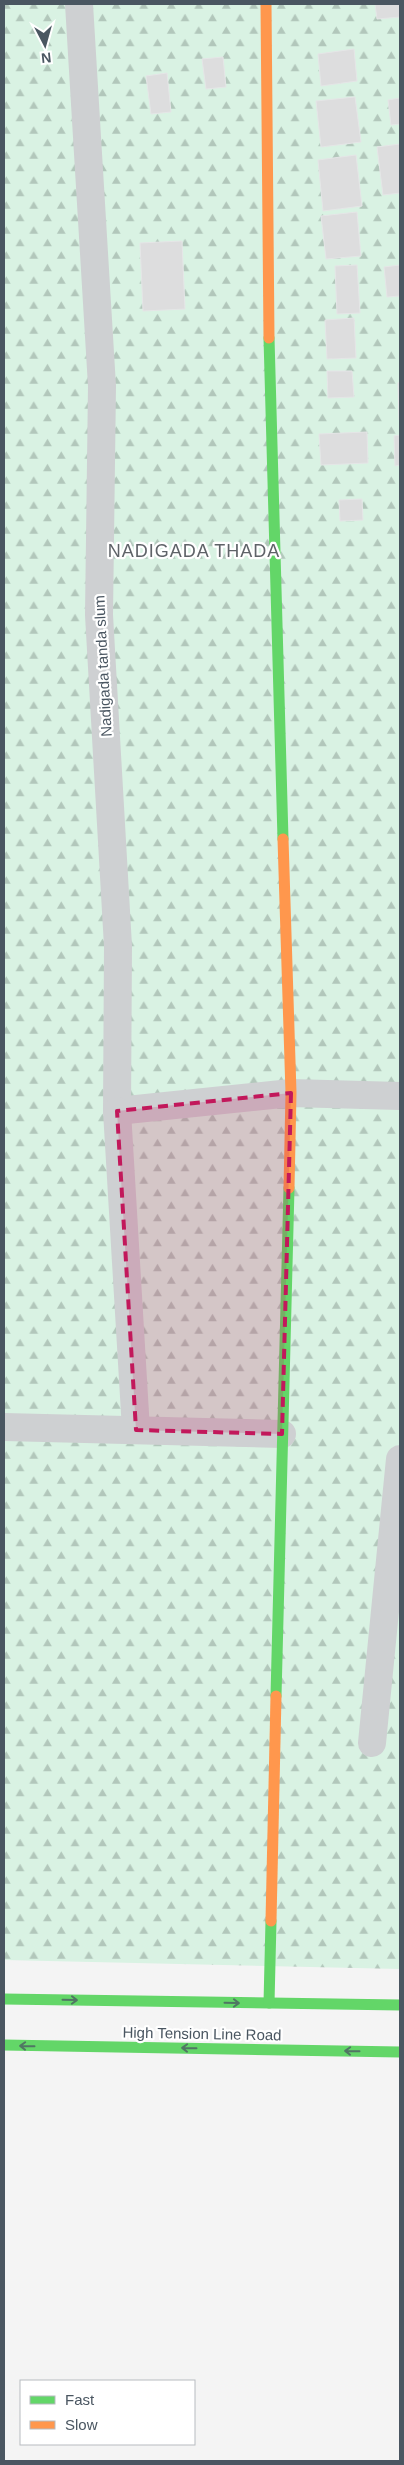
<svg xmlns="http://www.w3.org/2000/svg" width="404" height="2465" font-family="Arial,sans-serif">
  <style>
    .forest { fill: url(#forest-firs) }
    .building { fill: #ddddde; stroke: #e5e6e7 }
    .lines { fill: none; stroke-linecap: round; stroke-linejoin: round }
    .street { stroke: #ced0d2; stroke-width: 28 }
    .fast { stroke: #63d668; stroke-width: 11 }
    .slow { stroke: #ff974d; stroke-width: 11 }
    .oneway { stroke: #507663 }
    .marked { fill: #c2185b; fill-opacity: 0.2; stroke: #c2185b; stroke-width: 4; stroke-dasharray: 10 6; stroke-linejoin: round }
    .labels { text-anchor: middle; stroke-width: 4.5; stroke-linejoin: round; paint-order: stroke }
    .street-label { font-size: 15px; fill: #4a5661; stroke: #fff }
    .quarter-label { font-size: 18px; letter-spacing: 1px; fill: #5f6368; stroke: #fff }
  </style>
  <defs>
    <pattern id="forest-firs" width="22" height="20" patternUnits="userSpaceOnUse" patternTransform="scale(1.25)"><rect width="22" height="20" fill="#d9f2e3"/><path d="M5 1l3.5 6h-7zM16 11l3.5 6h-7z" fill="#b2c7bb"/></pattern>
  </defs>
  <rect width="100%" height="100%" fill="#f4f4f4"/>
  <polygon class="forest" points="4,4 400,4 400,1969 4,1960"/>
  <g class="building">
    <polygon points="375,4 400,4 400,17 377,19"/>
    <polygon points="354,49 357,81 321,86 318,54"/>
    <polygon points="223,57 226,87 206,89 202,59"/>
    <polygon points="167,73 171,112 151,114 146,76"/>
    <polygon points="355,97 361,142 321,147 316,101"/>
    <polygon points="400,98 400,124 391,125 388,100"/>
    <polygon points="400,144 400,193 383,195 377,147"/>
    <polygon points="356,155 362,206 323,211 318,160"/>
    <polygon points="357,212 361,256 326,259 321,216"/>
    <polygon points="182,241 185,309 143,311 140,243"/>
    <polygon points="357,265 360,313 337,314 335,266"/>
    <polygon points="400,265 400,296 387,297 384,267"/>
    <polygon points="354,318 356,358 327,359 325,320"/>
    <polygon points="327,371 352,371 354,397 328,398"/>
    <polygon points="400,382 400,420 399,420 398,383"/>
    <polygon points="367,432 368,463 321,465 319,434"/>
    <polygon points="400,435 400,465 395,466 394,436"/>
    <polygon points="362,499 363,520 340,521 339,500"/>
  </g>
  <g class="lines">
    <g class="street">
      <polyline points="79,4 102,386 99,615 118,946 117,1111 291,1093 400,1096"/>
      <polyline points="117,1111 136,1430"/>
      <polyline points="4,1427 282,1434"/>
      <polyline points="372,1743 400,1459"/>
    </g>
    <g class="fast">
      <polyline points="269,338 283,839"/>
      <polyline points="276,1696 289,1188"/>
      <polyline points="4,1999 400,2005"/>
      <polyline points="269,2003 271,1921"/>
      <polyline points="4,2045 400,2052"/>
    </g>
    <g class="slow">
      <polyline points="266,4 269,338"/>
      <polyline points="283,839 291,1093 289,1188"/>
      <polyline points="271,1921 276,1696"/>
    </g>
  </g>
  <defs><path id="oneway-shaft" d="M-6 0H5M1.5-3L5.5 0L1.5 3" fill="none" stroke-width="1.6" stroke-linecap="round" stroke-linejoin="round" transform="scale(1.25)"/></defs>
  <g class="oneway">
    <use href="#oneway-shaft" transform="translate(70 2000) rotate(1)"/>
    <use href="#oneway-shaft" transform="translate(232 2003) rotate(1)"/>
    <use href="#oneway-shaft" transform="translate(27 2046) rotate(-179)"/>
    <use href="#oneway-shaft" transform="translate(189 2048) rotate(-179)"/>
    <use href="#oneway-shaft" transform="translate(352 2051) rotate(-179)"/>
  </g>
  <path class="marked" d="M291 1093 282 1434 136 1430 117 1111Z"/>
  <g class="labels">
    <g class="street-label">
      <text transform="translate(103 666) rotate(-93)" y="5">Nadigada tanda slum</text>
      <text transform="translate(202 2034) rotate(1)" y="5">High Tension Line Road</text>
    </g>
    <g class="quarter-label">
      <text x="194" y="557">NADIGADA THADA</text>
    </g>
  </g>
  <rect width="404" height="2465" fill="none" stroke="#4a5661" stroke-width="10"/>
  <rect x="20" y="2380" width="175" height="65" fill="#ffffff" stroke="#b7bbc0"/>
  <rect x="30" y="2396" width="25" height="8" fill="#63d668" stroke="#b7bbc0"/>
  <text x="65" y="2405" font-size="15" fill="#4a5661">Fast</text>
  <rect x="30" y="2421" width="25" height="8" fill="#ff974d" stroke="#b7bbc0"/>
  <text x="65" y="2430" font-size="15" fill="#4a5661">Slow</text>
  <g transform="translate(45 45) rotate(174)" stroke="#ffffff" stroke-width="4" paint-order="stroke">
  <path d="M0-4L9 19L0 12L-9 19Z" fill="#4a5661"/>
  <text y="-8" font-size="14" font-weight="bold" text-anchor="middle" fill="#4a5661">N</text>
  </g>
</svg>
